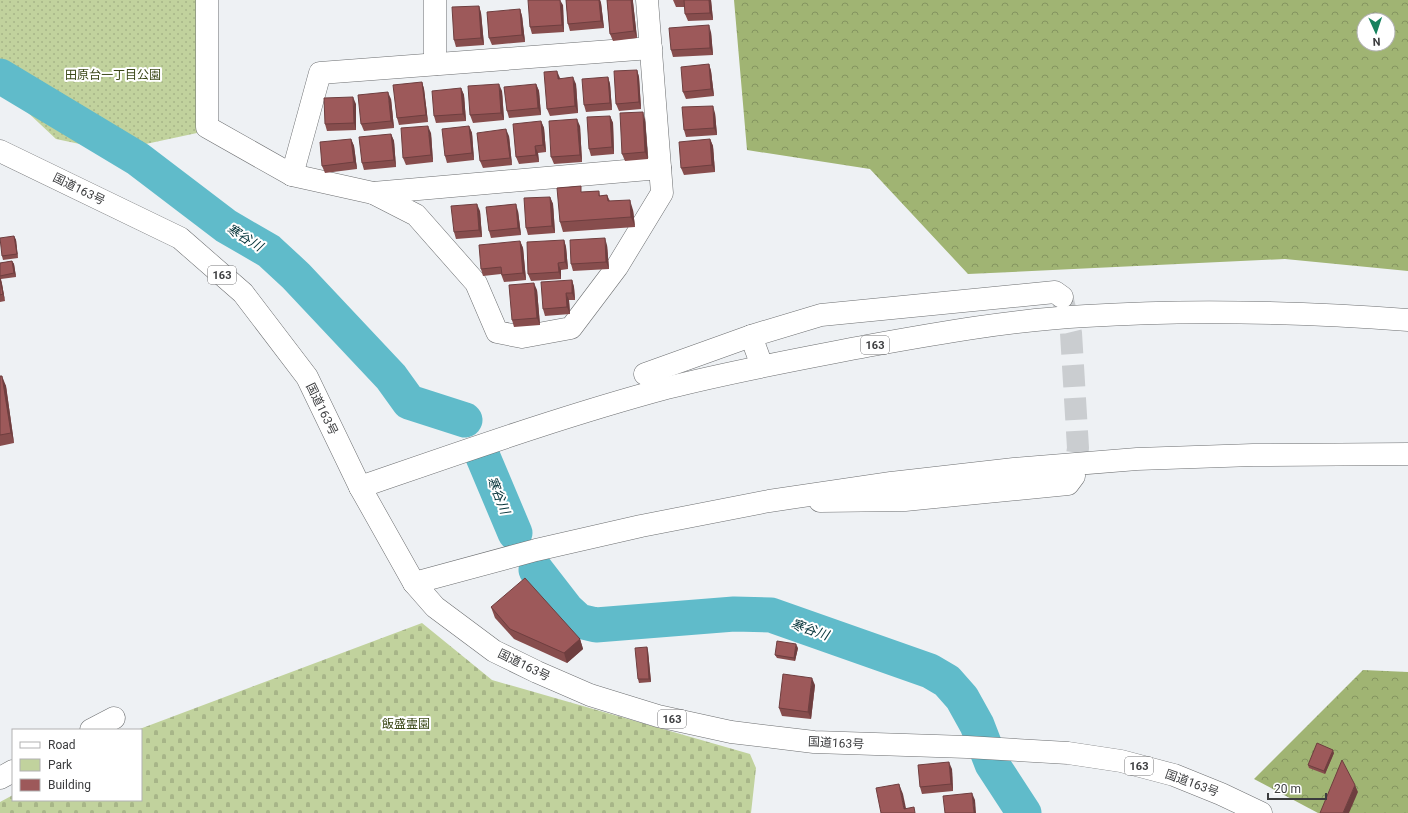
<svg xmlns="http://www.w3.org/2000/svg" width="1408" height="813" font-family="Roboto,'Noto Sans JP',sans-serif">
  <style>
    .green { fill: url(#green-dots) }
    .forest { fill: url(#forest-crowns); fill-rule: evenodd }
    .cemetery { fill: url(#cemetery-stones) }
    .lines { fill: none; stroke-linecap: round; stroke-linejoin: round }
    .river { stroke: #60bbca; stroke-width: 35 }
    .minor-tunnel { stroke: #cacdd0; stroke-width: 22; stroke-dasharray: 22 11; stroke-linecap: butt }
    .minor-casing { stroke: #6c6e70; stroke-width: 23 }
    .highway-casing { stroke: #6c6e70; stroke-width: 23 }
    .minor { stroke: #fff; stroke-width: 22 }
    .highway { stroke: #fff; stroke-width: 22 }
    .wall { fill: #874d4d }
    .shaded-wall { fill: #6e3e3f }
    .building { fill: #9d595a; stroke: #6e3e3f }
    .labels { text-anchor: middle; stroke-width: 4; stroke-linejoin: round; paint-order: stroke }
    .shield { fill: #fff; stroke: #767678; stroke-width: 1 }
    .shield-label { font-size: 11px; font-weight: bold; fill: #3b3c3e }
    .park-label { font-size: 12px; fill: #3b4818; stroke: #fff }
    .street-label { font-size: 12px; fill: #3b3c3e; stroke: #fff }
    .water-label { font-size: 13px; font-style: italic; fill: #023137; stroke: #fff }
  </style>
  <defs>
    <pattern id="green-dots" width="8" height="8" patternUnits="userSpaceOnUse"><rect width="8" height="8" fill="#c1d29d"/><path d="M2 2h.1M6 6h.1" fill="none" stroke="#a7b588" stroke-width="1.8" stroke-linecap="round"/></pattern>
    <pattern id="forest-crowns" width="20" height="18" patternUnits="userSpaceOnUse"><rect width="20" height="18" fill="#a0b473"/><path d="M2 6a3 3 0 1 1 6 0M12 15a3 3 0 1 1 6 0" fill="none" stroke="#849460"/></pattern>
    <pattern id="cemetery-stones" width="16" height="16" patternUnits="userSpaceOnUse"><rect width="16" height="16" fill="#c1d29d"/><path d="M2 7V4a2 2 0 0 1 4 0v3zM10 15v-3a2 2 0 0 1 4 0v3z" fill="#a7b588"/></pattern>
  </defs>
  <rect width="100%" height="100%" fill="#eef1f4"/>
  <polygon class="green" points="0,0 196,0 197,133 113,151 56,139 7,93 0,88"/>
  <g class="forest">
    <path d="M734 0H1408V271L1285 259 968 274 870 169 747 150ZM1364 20H1388V44H1364Z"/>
    <polygon points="1363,670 1408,672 1408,813 1318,813 1254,779"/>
  </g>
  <polygon class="cemetery" points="422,623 492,680 750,754 756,768 751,813 0,813 0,802 13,795 13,800 141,800 141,730 137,730"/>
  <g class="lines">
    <g class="river">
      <polyline points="0,76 138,159 226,226 269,251 296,276 391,377 409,402 465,420"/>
      <polyline points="483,457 515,533"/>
      <polyline points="536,570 567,610 579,621 596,625 734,614 771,615 930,671 947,681 962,698 977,725 992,764 1024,813"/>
    </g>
    <polyline class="minor-tunnel" points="1063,300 1071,333 1078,448 1074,476"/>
    <g class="minor-casing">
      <g id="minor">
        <polyline points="207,0 207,127 292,175 373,193 416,215 476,283 497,332 522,337 571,328 617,267 662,193 647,0"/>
        <polyline points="435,0 435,64"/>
        <polyline points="292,175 320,73 651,48"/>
        <polyline points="373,193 660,168"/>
        <polyline points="751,336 762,366"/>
        <polyline points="645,374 751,336 821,315 1055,292 1062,297"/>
        <polyline points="820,501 905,500 1068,484 1074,476"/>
        <polyline points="91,730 114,718"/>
        <polyline points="0,778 13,771"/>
      </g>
    </g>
    <g class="highway-casing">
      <g id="highway">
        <polyline points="0,151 180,238 243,293 307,377 360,487 414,583 435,607 494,651 537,672 590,695 658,716 731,732 814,742 967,747 1068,753 1121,761 1174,775 1221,794 1261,813"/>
        <path d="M360 487C462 452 563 416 667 388 733 371 800 359 867 346 939 333 1012 320 1086 316 1193 309 1300 312 1408 320"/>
        <polyline points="414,583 536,550 641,526 769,501 891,483 1014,469 1137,459 1253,455 1408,454"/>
      </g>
    </g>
    <use href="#minor" class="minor"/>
    <use href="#highway" class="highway"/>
  </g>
  <g class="wall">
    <polygon points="566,0 600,0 601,3 604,28 570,31 568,24"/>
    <polygon points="607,0 633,0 633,2 637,38 613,41 610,34"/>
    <polygon points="673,0 711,0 713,20 688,21 685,14 685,7 676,7"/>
    <polygon points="563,5 564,32 532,34 530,27"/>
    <polygon points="479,6 481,13 484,45 456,47 454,40"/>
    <polygon points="520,9 522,16 525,42 492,45 489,38"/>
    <polygon points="711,32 713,55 673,57 671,50"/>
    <polygon points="709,64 711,71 714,96 686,99 683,92"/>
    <polygon points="637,70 639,77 641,109 619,111 616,104"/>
    <polygon points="608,77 610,84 612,110 586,112 584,105"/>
    <polygon points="560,78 576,84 578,113 550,116 547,109"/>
    <polygon points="422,82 424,89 428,122 399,125 397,118"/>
    <polygon points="536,84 539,91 541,115 509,118 507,111"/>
    <polygon points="461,88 464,95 466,121 436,123 434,116"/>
    <polygon points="502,91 504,120 473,123 470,115"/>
    <polygon points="391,99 394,128 364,131 361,124"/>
    <polygon points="356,104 356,130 327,131 325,124"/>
    <polygon points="715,113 717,135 686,137 684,130"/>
    <polygon points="610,116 613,123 614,154 591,156 589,149"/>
    <polygon points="645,119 648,159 625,161 622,154"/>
    <polygon points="541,121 544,128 546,152 538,153 539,162 519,164 516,157"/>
    <polygon points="469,126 472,133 474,160 447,163 445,156"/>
    <polygon points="580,126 582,162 554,164 551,157"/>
    <polygon points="431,133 433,162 406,165 403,158"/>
    <polygon points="391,134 394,141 396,167 364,170 362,163"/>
    <polygon points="509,136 512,165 483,168 480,161"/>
    <polygon points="351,139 354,146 357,169 325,173 322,166"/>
    <polygon points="710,139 713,146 715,172 684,175 681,168"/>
    <polygon points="599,191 600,196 607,195 610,201 633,210 635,227 563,232 560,222 583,192"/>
    <polygon points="550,197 553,204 555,233 528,235 526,228"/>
    <polygon points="480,211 482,237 456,239 454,232"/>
    <polygon points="518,211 521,235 491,238 489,231"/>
    <polygon points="14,236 16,240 18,258 3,260 2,256"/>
    <polygon points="564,240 566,247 568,269 561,270 561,279 531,281 528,274"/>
    <polygon points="520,241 523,248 526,280 504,282 501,274 483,276 481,269"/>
    <polygon points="607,245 609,269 573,271 571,264"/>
    <polygon points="12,261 14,264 16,277 1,279 2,284 5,301 0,302 0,263"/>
    <polygon points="572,280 574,287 575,300 569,300 570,314 545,316 543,309"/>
    <polygon points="537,290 540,325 514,327 512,320"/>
    <polygon points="0,376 6,386 14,443 0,446"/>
    <polygon points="491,607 580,639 583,649 567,663 514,639 495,618"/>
    <polygon points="647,647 648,651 651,682 639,683 638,679"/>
    <polygon points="798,648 795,661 777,658 775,655"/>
    <polygon points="815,685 811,719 782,716 779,708"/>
    <polygon points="1334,753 1325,774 1309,768 1308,765"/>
    <polygon points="952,769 953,791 922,794 920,787"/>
  </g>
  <g class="shaded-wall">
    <polygon points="560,0 563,5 564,32 562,25"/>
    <polygon points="599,0 600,0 601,3 604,28 601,21"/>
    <polygon points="631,0 633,0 633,2 637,38 634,31"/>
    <polygon points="709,0 711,0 713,20 710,13"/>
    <polygon points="479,6 481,13 484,45 481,38"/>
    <polygon points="520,9 522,16 525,42 522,35"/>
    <polygon points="709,25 711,32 713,55 710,48"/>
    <polygon points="709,64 711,71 714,96 711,89"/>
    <polygon points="637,70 639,77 641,109 639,102"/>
    <polygon points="557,71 560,78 561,86 558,79"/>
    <polygon points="573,77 576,84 578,113 575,106"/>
    <polygon points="608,77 610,84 612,110 610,103"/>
    <polygon points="422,82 424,89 428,122 426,115"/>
    <polygon points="499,84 502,91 504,120 501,113"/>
    <polygon points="536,84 539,91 541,115 538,108"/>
    <polygon points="461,88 464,95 466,121 463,114"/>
    <polygon points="388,92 391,99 394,128 391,121"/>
    <polygon points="353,97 356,104 356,130 354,123"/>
    <polygon points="713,106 715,113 717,135 714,128"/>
    <polygon points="643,112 645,119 648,159 645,152"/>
    <polygon points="610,116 613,123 614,154 612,147"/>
    <polygon points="577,119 580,126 582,162 580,155"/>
    <polygon points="541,121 544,128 546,152 543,145"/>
    <polygon points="428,126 431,133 433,162 431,155"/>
    <polygon points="469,126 472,133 474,160 472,153"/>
    <polygon points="506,129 509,136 512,165 510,158"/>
    <polygon points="391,134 394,141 396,167 394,160"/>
    <polygon points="351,139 354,146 357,169 354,162"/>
    <polygon points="710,139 713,146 715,172 712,165"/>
    <polygon points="535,146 538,153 539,162 536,155"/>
    <polygon points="550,197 553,204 555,233 552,226"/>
    <polygon points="630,200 633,210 635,227 631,217"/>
    <polygon points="477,204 480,211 482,237 479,230"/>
    <polygon points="516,204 518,211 521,235 518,228"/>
    <polygon points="14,236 16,240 18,258 17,254"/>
    <polygon points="605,238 607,245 609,269 606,262"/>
    <polygon points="564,240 566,247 568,269 565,262"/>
    <polygon points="520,241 523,248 526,280 523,273"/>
    <polygon points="12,261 14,264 16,277 14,273"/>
    <polygon points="558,263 561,270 561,279 559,272"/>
    <polygon points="0,277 2,284 5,301 3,294"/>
    <polygon points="572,280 574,287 575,300 572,293"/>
    <polygon points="534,283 537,290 540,325 537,318"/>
    <polygon points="566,293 569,300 570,314 567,307"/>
    <polygon points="2,376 6,386 14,443 11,433"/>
    <polygon points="580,639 583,649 567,663 564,653"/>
    <polygon points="796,644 798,648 795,661 794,658"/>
    <polygon points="647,647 648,651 651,682 649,679"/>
    <polygon points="812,678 815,685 811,719 808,712"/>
    <polygon points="1333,750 1334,753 1325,774 1324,771"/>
    <polygon points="949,762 952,769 953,791 951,784"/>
    <polygon points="899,784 903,794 907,813 904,809"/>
    <polygon points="1355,785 1358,792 1349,813 1343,813"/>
    <polygon points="972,793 975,800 976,813 974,813"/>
  </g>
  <g class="building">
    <polygon points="528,0 560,0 562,25 530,27"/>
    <polygon points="566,0 599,0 601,21 568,24"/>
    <polygon points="607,0 631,0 634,31 610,34"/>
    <polygon points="684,0 709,0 710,13 685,14"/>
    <polygon points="479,6 481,38 454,40 452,7"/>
    <polygon points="520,9 522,35 489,38 487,12"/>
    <polygon points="709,25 710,48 671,50 669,28"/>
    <polygon points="709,64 711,89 683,92 681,67"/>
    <polygon points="637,70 639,102 616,104 614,71"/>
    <polygon points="557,71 558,79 573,77 575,106 547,109 544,72"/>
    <polygon points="608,77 610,103 584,105 582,79"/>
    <polygon points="422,82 426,115 397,118 393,85"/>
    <polygon points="499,84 501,113 470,115 468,86"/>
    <polygon points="536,84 538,108 507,111 504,87"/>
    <polygon points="461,88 463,114 434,116 432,91"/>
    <polygon points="388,92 391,121 361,124 358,95"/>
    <polygon points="353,97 354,123 325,124 324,98"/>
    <polygon points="713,106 714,128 684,130 682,107"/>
    <polygon points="643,112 645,152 622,154 620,113"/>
    <polygon points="610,116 612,147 589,149 587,117"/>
    <polygon points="577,119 580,155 551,157 549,121"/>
    <polygon points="541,121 543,145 535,146 536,155 516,157 513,124"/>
    <polygon points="428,126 431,155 403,158 401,128"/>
    <polygon points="469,126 472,153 445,156 442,129"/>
    <polygon points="506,129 510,158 480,161 477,133"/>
    <polygon points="391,134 394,160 362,163 359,137"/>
    <polygon points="351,139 354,162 322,166 320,142"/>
    <polygon points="710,139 712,165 681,168 679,142"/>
    <polygon points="581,186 581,192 599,191 599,196 607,195 608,201 630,200 631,217 560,222 557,188"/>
    <polygon points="550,197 552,226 526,228 524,198"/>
    <polygon points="477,204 479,230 454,232 451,206"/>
    <polygon points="516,204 518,228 489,231 486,207"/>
    <polygon points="14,236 17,254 2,256 0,238"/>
    <polygon points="605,238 606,262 571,264 570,240"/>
    <polygon points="564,240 565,262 558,263 559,272 528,274 527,242"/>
    <polygon points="520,241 523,273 502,275 501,267 481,269 479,245"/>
    <polygon points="12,261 14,273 0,276 0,263"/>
    <polygon points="0,278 3,294 0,295"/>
    <polygon points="572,280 572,293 566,293 567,307 543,309 541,282"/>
    <polygon points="534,283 537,318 512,320 509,285"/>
    <polygon points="0,376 2,376 11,433 0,435"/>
    <polygon points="525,578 580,639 564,653 510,629 491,607"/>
    <polygon points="777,641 796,644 794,658 775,655"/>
    <polygon points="647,647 649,679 638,679 635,648"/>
    <polygon points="783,674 812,678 808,712 779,708"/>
    <polygon points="1317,743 1333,750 1324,771 1308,765"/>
    <polygon points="1342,760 1355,785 1343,813 1320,813"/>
    <polygon points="949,762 951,784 920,787 918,765"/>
    <polygon points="899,784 904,809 914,807 915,813 881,813 876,788"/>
    <polygon points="972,793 974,813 945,813 943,796"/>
  </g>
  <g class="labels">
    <g class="shield">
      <rect x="208" y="266" width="28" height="18" rx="3"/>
      <rect x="861" y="336" width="28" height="18" rx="3"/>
      <rect x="658" y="710" width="28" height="18" rx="3"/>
      <rect x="1125" y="757" width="28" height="18" rx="3"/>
    </g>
    <g class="shield-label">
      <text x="222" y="279">163</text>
      <text x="875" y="349">163</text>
      <text x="672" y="723">163</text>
      <text x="1139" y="770">163</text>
    </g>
    <g class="park-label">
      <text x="113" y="79">田原台一丁目公園</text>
      <text x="406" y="728">飯盛霊園</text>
    </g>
    <g class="street-label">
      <text transform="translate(79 189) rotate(26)" y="4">国道163号</text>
      <text transform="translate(322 409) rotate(64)" y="4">国道163号</text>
      <text transform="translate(524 665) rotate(26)" y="4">国道163号</text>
      <text transform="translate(836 743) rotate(3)" y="4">国道163号</text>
      <text transform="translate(1192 783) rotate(20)" y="4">国道163号</text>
    </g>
    <g class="water-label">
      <text transform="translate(245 237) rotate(31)" y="5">寒谷川</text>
      <text transform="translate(499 495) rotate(68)" y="5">寒谷川</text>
      <text transform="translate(810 629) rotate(19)" y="5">寒谷川</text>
    </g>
  </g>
  <rect x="12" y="729" width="130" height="72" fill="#ffffff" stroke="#b1b1b2"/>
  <rect x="20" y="742" width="20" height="6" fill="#ffffff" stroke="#b1b1b2"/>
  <text x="48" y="749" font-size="12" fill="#3b3c3e">Road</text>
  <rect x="20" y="759" width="20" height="12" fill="#c1d29d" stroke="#b1b1b2"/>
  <text x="48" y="769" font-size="12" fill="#3b3c3e">Park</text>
  <rect x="20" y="779" width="20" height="12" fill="#9d595a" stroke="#b1b1b2"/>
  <text x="48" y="789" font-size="12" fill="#3b3c3e">Building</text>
  <g transform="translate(1376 32) rotate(177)"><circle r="19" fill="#ffffff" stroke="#b1b1b2"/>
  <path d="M0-3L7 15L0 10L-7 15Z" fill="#17825e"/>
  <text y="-6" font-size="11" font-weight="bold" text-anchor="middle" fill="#3b3c3e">N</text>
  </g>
  <path d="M1268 793v6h58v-6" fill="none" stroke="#3b3c3e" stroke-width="2"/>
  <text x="1274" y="793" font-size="12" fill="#3b3c3e" stroke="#ffffff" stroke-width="3" paint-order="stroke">20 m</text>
</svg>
